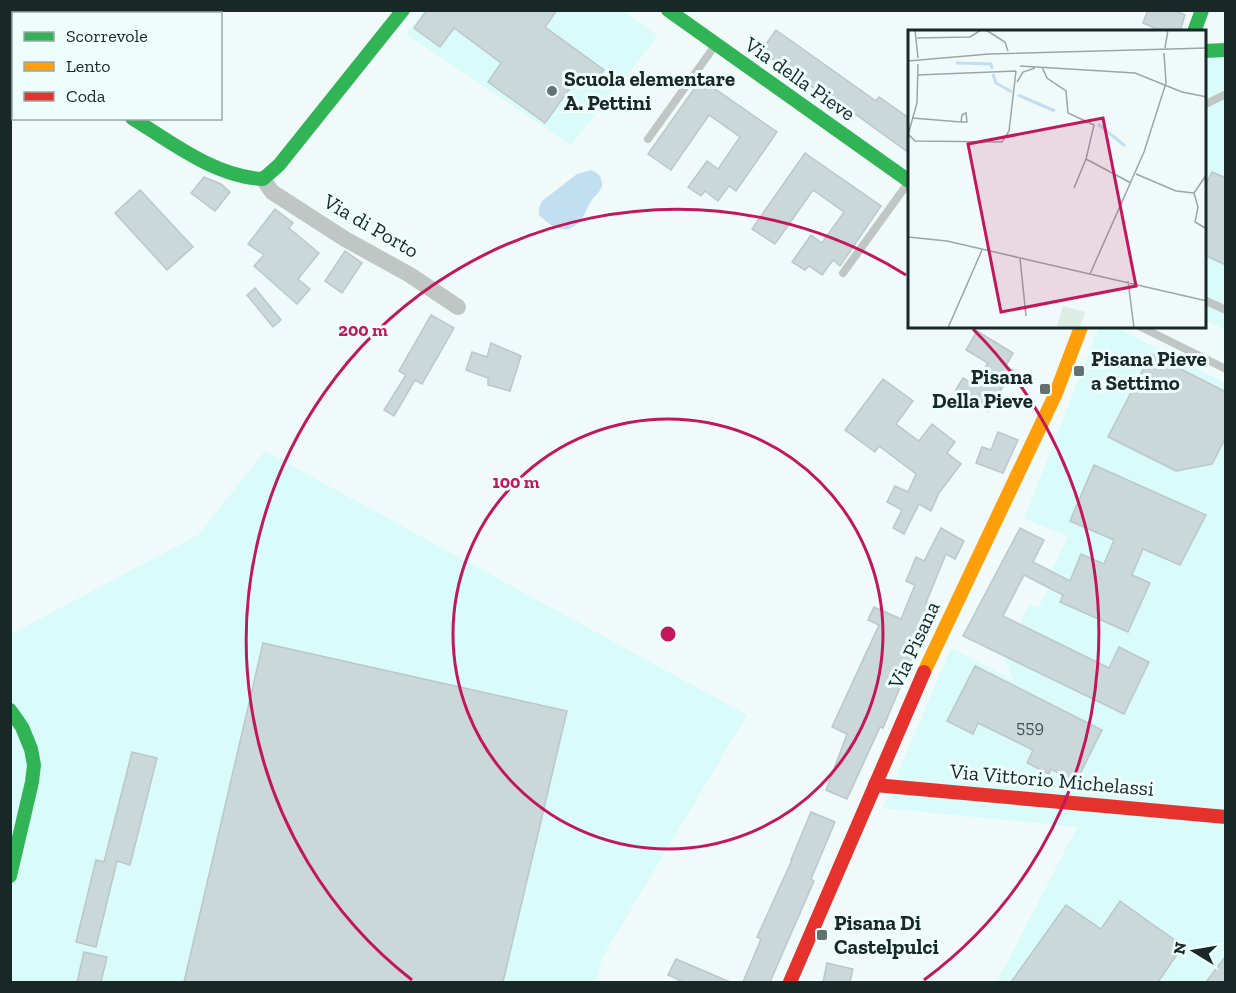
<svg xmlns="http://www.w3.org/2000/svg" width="1236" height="993" font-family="'Zilla Slab',serif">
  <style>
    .built { fill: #d9fbfa }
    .water { fill: #c2dff1 }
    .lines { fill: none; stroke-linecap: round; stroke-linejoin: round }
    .stream { stroke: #c2dff1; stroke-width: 4.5 }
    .building { fill: #cad8da; stroke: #bbc7c8; stroke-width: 1.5 }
    .lane { stroke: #bfc6c4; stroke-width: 8 }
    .street { stroke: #bfc6c4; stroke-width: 16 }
    .fast { stroke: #30b455; stroke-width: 14 }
    .slow { stroke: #ff9f0a; stroke-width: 14 }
    .jam { stroke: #e5322d; stroke-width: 14 }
    .ring { fill: none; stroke: #c2185b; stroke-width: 3 }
    .poi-dot { fill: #637271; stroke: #edfefd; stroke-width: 2 }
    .labels { text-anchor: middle; stroke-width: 6; stroke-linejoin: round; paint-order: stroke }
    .number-label { font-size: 18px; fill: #445454 }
    .poi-label { font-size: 21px; font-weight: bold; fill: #172827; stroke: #edfefd; text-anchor: start }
    .street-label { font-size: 21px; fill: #172827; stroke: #edfefd }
    .inset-river { fill: none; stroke: #c2dff1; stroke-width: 3 }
    .inset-road { fill: none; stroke: #9aa6a6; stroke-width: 1.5 }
    .view { fill: #c2185b; fill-opacity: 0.15; stroke: #c2185b; stroke-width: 3 }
    .inset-edge { fill: none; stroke: #172827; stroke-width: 3 }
    .centre { fill: #c2185b; stroke: #edfefd; stroke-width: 3 }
    .ring-label { font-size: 18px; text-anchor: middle; font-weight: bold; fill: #c2185b; stroke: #edfefd; stroke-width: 6; stroke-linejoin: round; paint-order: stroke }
  </style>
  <rect width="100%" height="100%" fill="#f1fafa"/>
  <g class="built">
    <polygon points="622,10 658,36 571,145 406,34 423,11"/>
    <polygon points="1225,39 1225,330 1205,320 1204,58"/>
    <polygon points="1099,327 1115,327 1225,383 1225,982 997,982 1077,827 883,808 951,648 1013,680 1004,656 1030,604 1038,608 1049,588 1056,574 1051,572 1068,536 1024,519"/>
    <polygon points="265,451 747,715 602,958 596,982 11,982 11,634 198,535"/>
  </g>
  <path class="water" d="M591 170C595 172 600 174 601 179 605 189 597 193 592 200 588 205 586 211 583 217 569 237 554 230 539 215V208L542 201 577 174Z"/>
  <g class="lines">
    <polyline class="stream" points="60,14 62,10"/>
  </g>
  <g class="building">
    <polygon points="427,10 557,10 545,27 604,70 592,87 578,77 545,123 488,82 501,63 454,28 440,47 414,28"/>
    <polygon points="1148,10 1174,10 1185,15 1180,32 1164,32 1143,23"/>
    <polygon points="776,30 876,101 879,97 909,118 909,153 855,114 853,116 761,51"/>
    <polygon points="701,79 777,132 736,191 729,186 718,201 705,191 701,196 688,187 707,161 718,169 740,137 709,115 671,170 648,154"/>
    <polygon points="805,153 881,206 840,266 833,260 822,275 809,266 805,270 792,262 811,235 822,243 844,212 813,190 775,244 752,229"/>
    <polygon points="1212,172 1226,178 1226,265 1204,255 1204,188"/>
    <polygon points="204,177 221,184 230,192 215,211 191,193"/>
    <polygon points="140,190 193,247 167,270 115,213"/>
    <polygon points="275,209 293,223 289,228 319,253 298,279 310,289 297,304 254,266 264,255 248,244"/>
    <polygon points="345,251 362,263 342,293 325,281"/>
    <polygon points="255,288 281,320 273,327 247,295"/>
    <polygon points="431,315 454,328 422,384 415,380 394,416 384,410 406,375 399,371"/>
    <polygon points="977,331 1013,353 1006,366 1013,370 988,411 955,391 963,378 975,385 988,363 966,350"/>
    <polygon points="491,343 521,356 510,391 488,385 488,378 466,370 472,352 487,357"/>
    <polygon points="1151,354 1226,392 1226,437 1212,464 1176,471 1108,437"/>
    <polygon points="883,379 913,401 896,424 919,441 932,424 955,442 947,453 961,464 939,493 931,511 919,504 904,534 893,528 902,510 887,502 895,486 908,492 916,474 879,446 875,452 845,430"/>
    <polygon points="998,432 1018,440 1003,473 976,463 982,447 991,450"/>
    <polygon points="1094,465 1206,515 1180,565 1143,549 1132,575 1150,583 1128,632 1060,602 1063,595 1024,575 1003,616 1109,668 1119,647 1149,662 1124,714 963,636 1020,528 1044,540 1033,562 1070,581 1081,554 1104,564 1114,540 1070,521"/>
    <polygon points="941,528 964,541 955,559 946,554 926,603 934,606 883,728 880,727 847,799 826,790 847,734 832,727 879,625 868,620 874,607 901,619 915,585 906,581 916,557 924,561"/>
    <polygon points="263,643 567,711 503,982 184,982"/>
    <polygon points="975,666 1102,730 1076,782 1051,769 1049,774 1027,763 1033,750 978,723 973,734 947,721"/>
    <polygon points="132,752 157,758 130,865 117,861 96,947 76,942 96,860 104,862"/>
    <polygon points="811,812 835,822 811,879 814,881 770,982 743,982 761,939 757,937 792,860 791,860"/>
    <polygon points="1120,901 1183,946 1158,982 1011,982 1066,905 1101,929"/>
    <polygon points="84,952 107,957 101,982 77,982"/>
    <polygon points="1226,956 1226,982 1206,982"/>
    <polygon points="676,959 730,982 683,982 668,975"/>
    <polygon points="827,963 853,969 850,982 823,982"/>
  </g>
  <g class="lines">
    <g class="lane">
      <polyline points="1204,105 1226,94"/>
      <polyline points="648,139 714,47"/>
      <polyline points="843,273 908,183"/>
      <polyline points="1204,300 1226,310"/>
      <polyline points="1141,327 1226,369"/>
    </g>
    <g class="street">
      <polyline points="10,102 14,97"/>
      <polyline points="263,179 272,192 345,239 410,275 458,307"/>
    </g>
    <g class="fast">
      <polyline points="668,10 909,181"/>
      <polyline points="1194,32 1202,10"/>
      <polyline points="1204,51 1226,50"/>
      <path d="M132 118C171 142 215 177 263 179L279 165 403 10"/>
      <polyline points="10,710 22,727 31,749 34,765 32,782 10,876"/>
    </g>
    <polyline class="slow" points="924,672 1056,393 1081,327"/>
    <g class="jam">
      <polyline points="875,785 1226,817"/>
      <polyline points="790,982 924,672"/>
    </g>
  </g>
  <g class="ring">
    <circle cx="668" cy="634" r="215"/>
    <path d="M412 980A431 431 0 0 1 906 275M973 329A431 431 0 0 1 924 980"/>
  </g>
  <g class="poi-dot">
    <circle cx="552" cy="91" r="6"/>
    <rect x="1073" y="365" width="12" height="12" rx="3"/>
    <rect x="1039" y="383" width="12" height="12" rx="3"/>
    <rect x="816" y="929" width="12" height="12" rx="3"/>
  </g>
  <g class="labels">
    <g class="number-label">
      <text x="1030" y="733">559</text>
    </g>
    <g class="poi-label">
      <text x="564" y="86">Scuola elementare<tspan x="564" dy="24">A. Pettini</tspan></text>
      <text x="1091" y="366">Pisana Pieve<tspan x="1091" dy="24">a Settimo</tspan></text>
      <text x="1033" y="384" text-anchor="end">Pisana<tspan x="1033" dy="24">Della Pieve</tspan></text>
      <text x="834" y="930">Pisana Di<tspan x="834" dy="24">Castelpulci</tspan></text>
    </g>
    <g class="street-label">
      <text transform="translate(800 79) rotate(35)" y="7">Via della Pieve</text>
      <text transform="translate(371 226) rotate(30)" y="7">Via di Porto</text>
      <text transform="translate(914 645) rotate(-65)" y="7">Via Pisana</text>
      <text transform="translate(1052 780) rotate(5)" y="7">Via Vittorio Michelassi</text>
    </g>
  </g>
  <g transform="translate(908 30)">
    <rect width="298" height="298" fill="#f1fafa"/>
    <path d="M155 276 177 282 172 298 149 296Z" fill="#dcede3"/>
    <path class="inset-river" d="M48 33 83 34 84 39M85 44 88 53 104 62M110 65 147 81M190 94 217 116"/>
    <path class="inset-road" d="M7 0 10 28M78 0 97 12 100 21M9 8 62 7 73 0M257 18 260 0M0 31 81 24 299 18M112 36 227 43 274 62 299 67M134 37 139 48 158 61 160 83 186 95 178 129 223 153M9 45 108 41M109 52 115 42 127 38M4 88 53 92H59L58 83 54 85 53 92M0 104 7 111 94 112 101 101 108 41M0 105 9 73 10 34M228 144 268 161 286 163M166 158 178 129M286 163 290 177 287 192 299 199M286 163 299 144M0 207 39 211 299 271M112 228 118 286M182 244 236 122 258 53 256 23M220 251 226 298M40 298 74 220"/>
    <path class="view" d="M195 88 228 256 93 282 60 114Z"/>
    <rect width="298" height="298" class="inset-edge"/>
  </g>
  <circle cx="668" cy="634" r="9" class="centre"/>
  <g class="ring-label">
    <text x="363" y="336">200 m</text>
    <text x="516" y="488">100 m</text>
  </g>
  <rect width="1236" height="993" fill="none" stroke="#172827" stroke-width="24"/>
  <rect x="12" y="12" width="210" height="108" fill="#edfefd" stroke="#97a8a7" stroke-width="1.5"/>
  <rect x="24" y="32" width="30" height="9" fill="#30b455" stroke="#97a8a7" stroke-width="1.5"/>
  <text x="66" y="42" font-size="18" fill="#172827">Scorrevole</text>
  <rect x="24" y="62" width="30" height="9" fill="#ff9f0a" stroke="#97a8a7" stroke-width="1.5"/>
  <text x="66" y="72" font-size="18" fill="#172827">Lento</text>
  <rect x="24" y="92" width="30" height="9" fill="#e5322d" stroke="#97a8a7" stroke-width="1.5"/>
  <text x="66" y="102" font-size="18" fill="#172827">Coda</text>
  <g transform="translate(1194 951) rotate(281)" stroke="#edfefd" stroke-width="4.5" paint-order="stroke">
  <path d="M0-4.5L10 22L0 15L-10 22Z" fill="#172827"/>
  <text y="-9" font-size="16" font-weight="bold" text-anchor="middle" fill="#172827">N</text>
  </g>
</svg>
